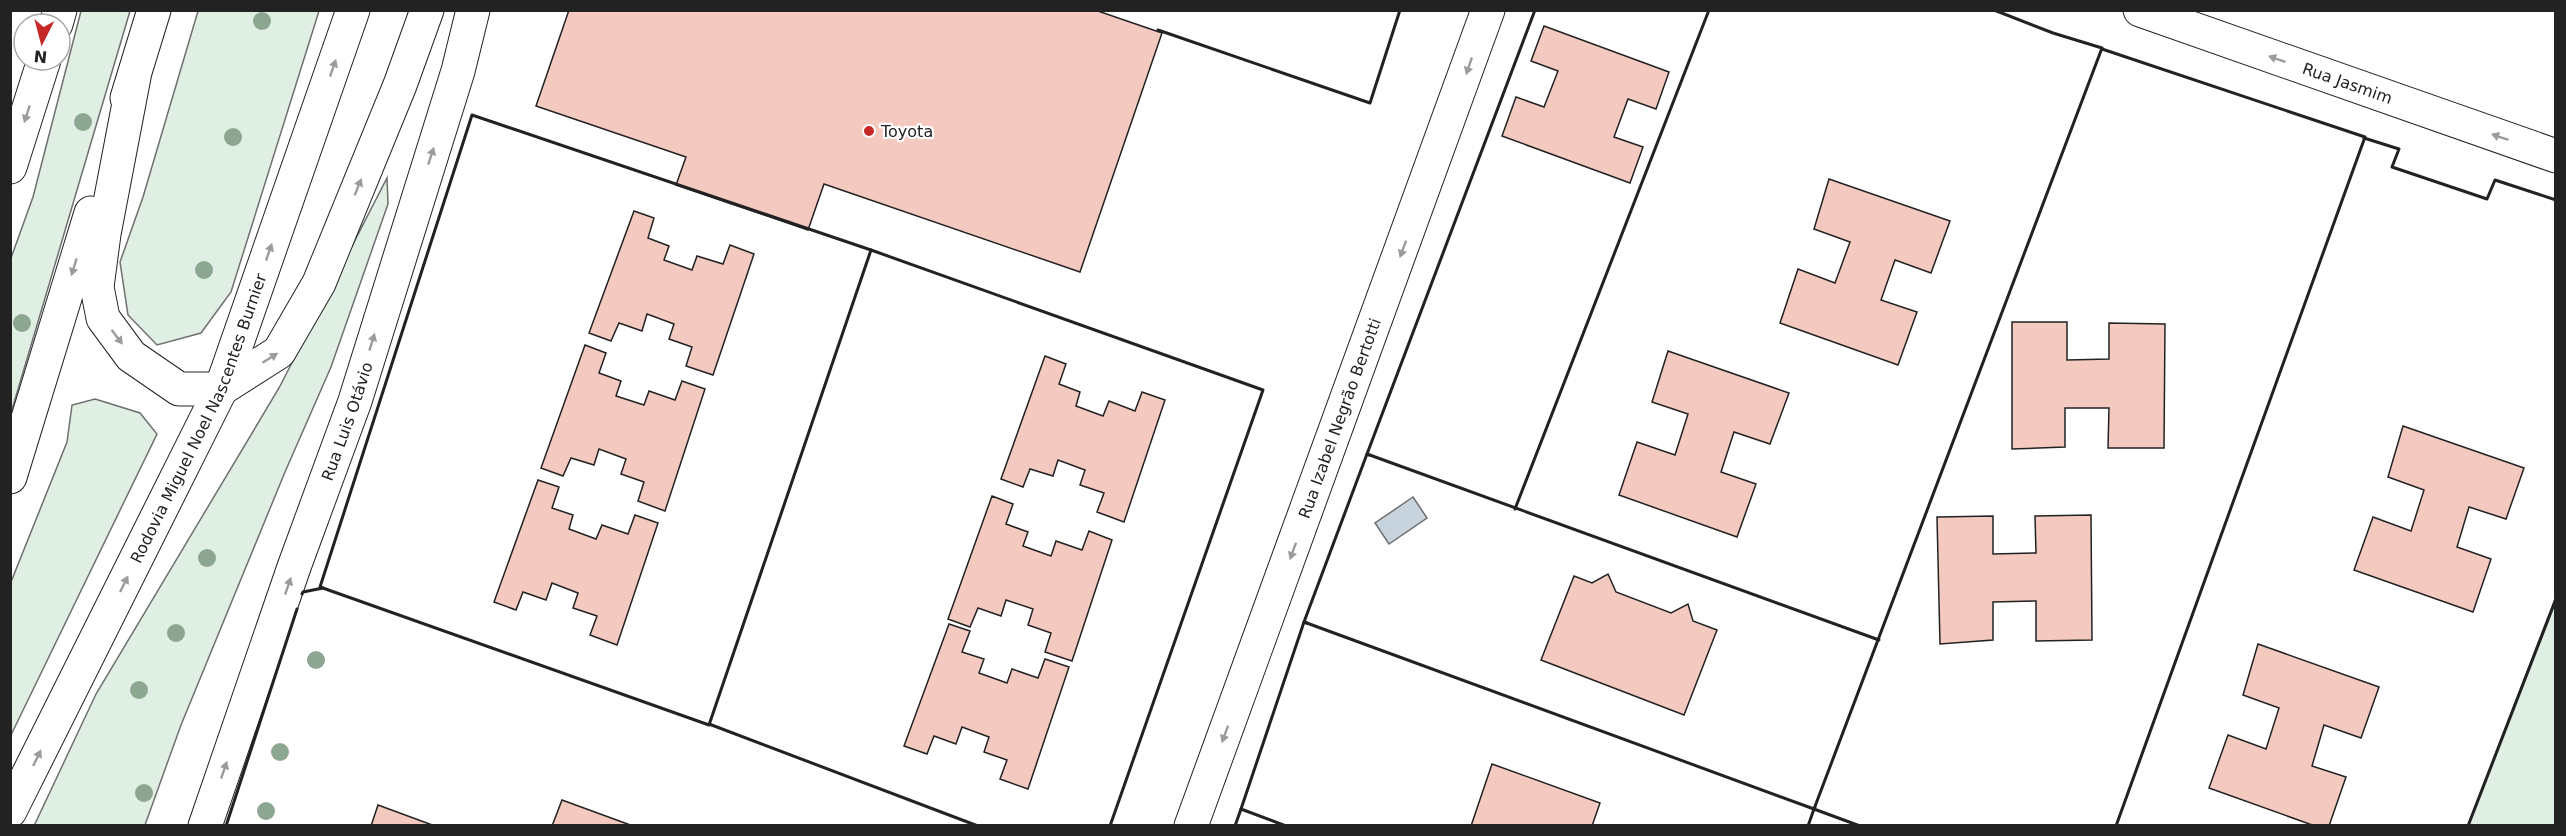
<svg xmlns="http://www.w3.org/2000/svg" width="2566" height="836" font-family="'DejaVu Sans',sans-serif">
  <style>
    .green { fill: #e0efe3; stroke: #6f6f6f; stroke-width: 1.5 }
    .water { fill: #c7d3dd; stroke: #6f6f6f; stroke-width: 1.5 }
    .building { fill: #f3c9c0; stroke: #222; stroke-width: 1.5 }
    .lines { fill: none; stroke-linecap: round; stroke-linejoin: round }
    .minor-casing { stroke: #222; stroke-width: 35 }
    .major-casing { stroke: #222; stroke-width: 35 }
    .highway-casing { stroke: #222; stroke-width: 35 }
    .minor { stroke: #fff; stroke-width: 33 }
    .major { stroke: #fff; stroke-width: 33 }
    .highway { stroke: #fff; stroke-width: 33 }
    .wall { stroke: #222; stroke-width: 3 }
    .tree { fill: #8da692 }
    .oneway { fill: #9c9c9c }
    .poi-dot { fill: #c62828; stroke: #fff; stroke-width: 2 }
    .labels { text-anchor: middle; stroke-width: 4.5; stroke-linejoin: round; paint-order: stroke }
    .street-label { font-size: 16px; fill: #222; stroke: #fff }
    .poi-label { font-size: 16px; fill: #222; stroke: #fff; text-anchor: start }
  </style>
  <rect width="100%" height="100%" fill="#fff"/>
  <g class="green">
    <polygon points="81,11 130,11 11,413 11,258 33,197"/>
    <polygon points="198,11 319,11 231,292 201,333 157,345 128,315 120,262 143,197"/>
    <polygon points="387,178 388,204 331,367 285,472 181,725 145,825 34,826 96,694 279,388"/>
    <polygon points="95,399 140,413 157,434 11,735 11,582 67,442 72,405"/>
    <polygon points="2555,599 2555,825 2468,825"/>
  </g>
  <polygon class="water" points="1413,497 1427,518 1389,544 1375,523"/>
  <g class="building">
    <polygon points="569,10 1095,10 1162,33 1080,272 824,184 808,230 676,185 686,157 536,106"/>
    <polygon points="1544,26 1669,72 1656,109 1628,99 1614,137 1643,147 1630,183 1502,136 1516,97 1544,107 1558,71 1531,61"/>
    <polygon points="1829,179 1950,221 1931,273 1895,260 1881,300 1917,312 1898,365 1780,323 1798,269 1835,283 1850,242 1814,229"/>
    <polygon points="634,211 654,218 648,238 669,246 664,260 692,270 697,256 723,264 730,245 754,254 713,375 686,366 692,347 669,339 674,324 647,314 642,331 619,323 611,341 589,333"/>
    <polygon points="2012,322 2067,322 2067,360 2109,359 2109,323 2165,324 2164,448 2108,448 2109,408 2065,408 2065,447 2012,449"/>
    <polygon points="585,345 606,353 599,373 621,381 616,396 644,405 649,391 675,400 682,381 705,389 665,511 638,501 644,482 621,474 626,459 599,449 594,465 571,458 563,476 541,468"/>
    <polygon points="1668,351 1789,393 1770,444 1734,432 1721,472 1756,484 1737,537 1619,495 1637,442 1675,455 1688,414 1652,402"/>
    <polygon points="1045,356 1066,364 1059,384 1080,392 1076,406 1103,416 1109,401 1135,411 1142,392 1165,400 1124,522 1097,512 1104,493 1080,485 1085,470 1058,460 1053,476 1030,469 1023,487 1001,479"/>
    <polygon points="2403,426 2524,468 2506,519 2469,507 2457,547 2491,559 2473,612 2354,570 2373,517 2411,531 2424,490 2388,477"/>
    <polygon points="538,480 559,487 552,508 573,515 569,529 596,539 602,525 628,534 635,515 658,523 617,645 590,635 597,616 573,608 578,593 552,583 546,600 523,592 516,610 494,602"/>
    <polygon points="992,496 1013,504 1006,524 1028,532 1023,546 1051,556 1056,541 1082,550 1089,531 1112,540 1072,661 1045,652 1051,633 1028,625 1033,609 1006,600 1001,616 978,608 970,627 948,619"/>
    <polygon points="2091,515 2092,640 2036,641 2036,601 1993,602 1993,640 1940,644 1937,517 1993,516 1993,554 2036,553 2035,516"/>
    <polygon points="1608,574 1616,592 1671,613 1688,604 1693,621 1717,630 1684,715 1541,660 1574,576 1592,583"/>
    <polygon points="949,624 970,631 962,652 984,659 979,673 1007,683 1012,669 1038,678 1045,659 1069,667 1028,789 1000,779 1007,760 984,752 989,737 962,727 956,744 934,736 927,754 904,746"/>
    <polygon points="2258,644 2379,687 2361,738 2324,725 2312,766 2346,777 2329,826 2315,826 2209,788 2228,735 2266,749 2279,708 2243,695"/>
    <polygon points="1492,764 1600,803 1592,826 1471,826"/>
    <polygon points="562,800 633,826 552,826"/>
    <polygon points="378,805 435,826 371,826"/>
  </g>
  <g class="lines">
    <g class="minor-casing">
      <g id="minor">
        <path id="s1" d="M205 826 294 567 355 401 458 71 473 10"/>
      </g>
    </g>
    <g class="major-casing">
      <g id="major">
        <path id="s2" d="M2140 10 2556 156"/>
        <polyline points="56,24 60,10"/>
        <polyline points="10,167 44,60"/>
        <path id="s3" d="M1191 826 1488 10"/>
      </g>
    </g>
    <g class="highway-casing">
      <g id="highway">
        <polyline points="134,77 104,234 97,287 103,318 131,356 179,389 221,389 279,352 319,283 400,85 427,10"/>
        <polyline points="127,98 154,10"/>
        <polyline points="10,477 91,213"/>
        <path id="s4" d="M10 811 221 389 353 10"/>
      </g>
    </g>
    <use href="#minor" class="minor"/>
    <use href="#major" class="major"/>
    <use href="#highway" class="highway"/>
    <g class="wall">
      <polyline points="1158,30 1370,103 1400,10"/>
      <polyline points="2102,49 2365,137 2116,826"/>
      <polygon points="472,115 871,250 709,725 320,587"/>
      <polyline points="2364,138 2399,149 2392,167 2487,199 2495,180 2556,200"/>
      <polyline points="871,250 1263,390 1110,826"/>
      <polyline points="1369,455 1367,454 1535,10"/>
      <polyline points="1515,509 1709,10"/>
      <polyline points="302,594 303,592 323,588"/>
      <polyline points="1879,640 1367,454 1304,622 1814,809 2102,48 2053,33 1994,10"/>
      <polyline points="709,724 978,826"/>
      <polyline points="1815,807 1814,809 1860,826"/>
      <polyline points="226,826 297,609"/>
      <polyline points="1235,826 1241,809"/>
      <polyline points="1286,826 1241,809 1304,622 1307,623"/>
      <polyline points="1808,826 1814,809"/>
      <polyline points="2468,826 2556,599"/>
    </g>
  </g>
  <g class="tree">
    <circle cx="262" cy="21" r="9"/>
    <circle cx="83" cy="122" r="9"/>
    <circle cx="233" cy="137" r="9"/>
    <circle cx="204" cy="270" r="9"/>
    <circle cx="22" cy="323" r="9"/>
    <circle cx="207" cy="558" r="9"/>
    <circle cx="176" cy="633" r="9"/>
    <circle cx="316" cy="660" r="9"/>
    <circle cx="139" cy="690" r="9"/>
    <circle cx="280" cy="752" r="9"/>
    <circle cx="144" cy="793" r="9"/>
    <circle cx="266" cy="811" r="9"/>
  </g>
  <defs><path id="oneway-solid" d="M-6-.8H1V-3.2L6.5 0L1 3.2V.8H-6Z" transform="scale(1.5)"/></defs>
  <g class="oneway">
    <use href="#oneway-solid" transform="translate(2277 59) rotate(-161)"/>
    <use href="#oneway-solid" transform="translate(1469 66) rotate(109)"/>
    <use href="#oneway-solid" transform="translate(333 68) rotate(-71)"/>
    <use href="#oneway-solid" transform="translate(27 114) rotate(108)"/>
    <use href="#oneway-solid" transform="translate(2500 137) rotate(-161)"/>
    <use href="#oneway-solid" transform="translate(431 156) rotate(-72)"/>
    <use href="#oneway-solid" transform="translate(358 187) rotate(-68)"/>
    <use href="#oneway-solid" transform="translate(1403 249) rotate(110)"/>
    <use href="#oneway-solid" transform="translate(269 252) rotate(-71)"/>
    <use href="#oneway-solid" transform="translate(74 267) rotate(107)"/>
    <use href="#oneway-solid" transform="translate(117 337) rotate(53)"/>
    <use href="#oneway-solid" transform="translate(372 342) rotate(-73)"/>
    <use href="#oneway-solid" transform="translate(270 358) rotate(-32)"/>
    <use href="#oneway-solid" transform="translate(1293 551) rotate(110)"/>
    <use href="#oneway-solid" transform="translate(124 584) rotate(-64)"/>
    <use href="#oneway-solid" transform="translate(288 586) rotate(-71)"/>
    <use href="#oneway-solid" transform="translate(1225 734) rotate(110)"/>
    <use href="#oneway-solid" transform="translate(37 758) rotate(-64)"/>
    <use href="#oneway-solid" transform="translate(224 770) rotate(-71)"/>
  </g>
  <circle class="poi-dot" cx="869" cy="131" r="6"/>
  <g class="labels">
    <g class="street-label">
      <text dy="6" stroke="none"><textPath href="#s2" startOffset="220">Rua Jasmim</textPath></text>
      <text dy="6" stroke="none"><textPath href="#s4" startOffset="436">Rodovia Miguel Noel Nascentes Burnier</textPath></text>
      <text dy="6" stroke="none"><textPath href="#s3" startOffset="434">Rua Izabel Negrão Bertotti</textPath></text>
      <text dy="6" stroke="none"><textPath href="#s1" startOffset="429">Rua Luis Otávio</textPath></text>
    </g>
    <g class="poi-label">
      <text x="881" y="137">Toyota</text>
    </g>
  </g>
  <rect width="2566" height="836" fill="none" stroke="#222222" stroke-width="24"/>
  <g transform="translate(42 42) rotate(186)"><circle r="28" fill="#ffffff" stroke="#a7a7a7" stroke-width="1.5"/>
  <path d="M0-4.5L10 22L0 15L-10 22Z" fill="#c62828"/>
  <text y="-9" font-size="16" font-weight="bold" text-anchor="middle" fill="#222222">N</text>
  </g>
</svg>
